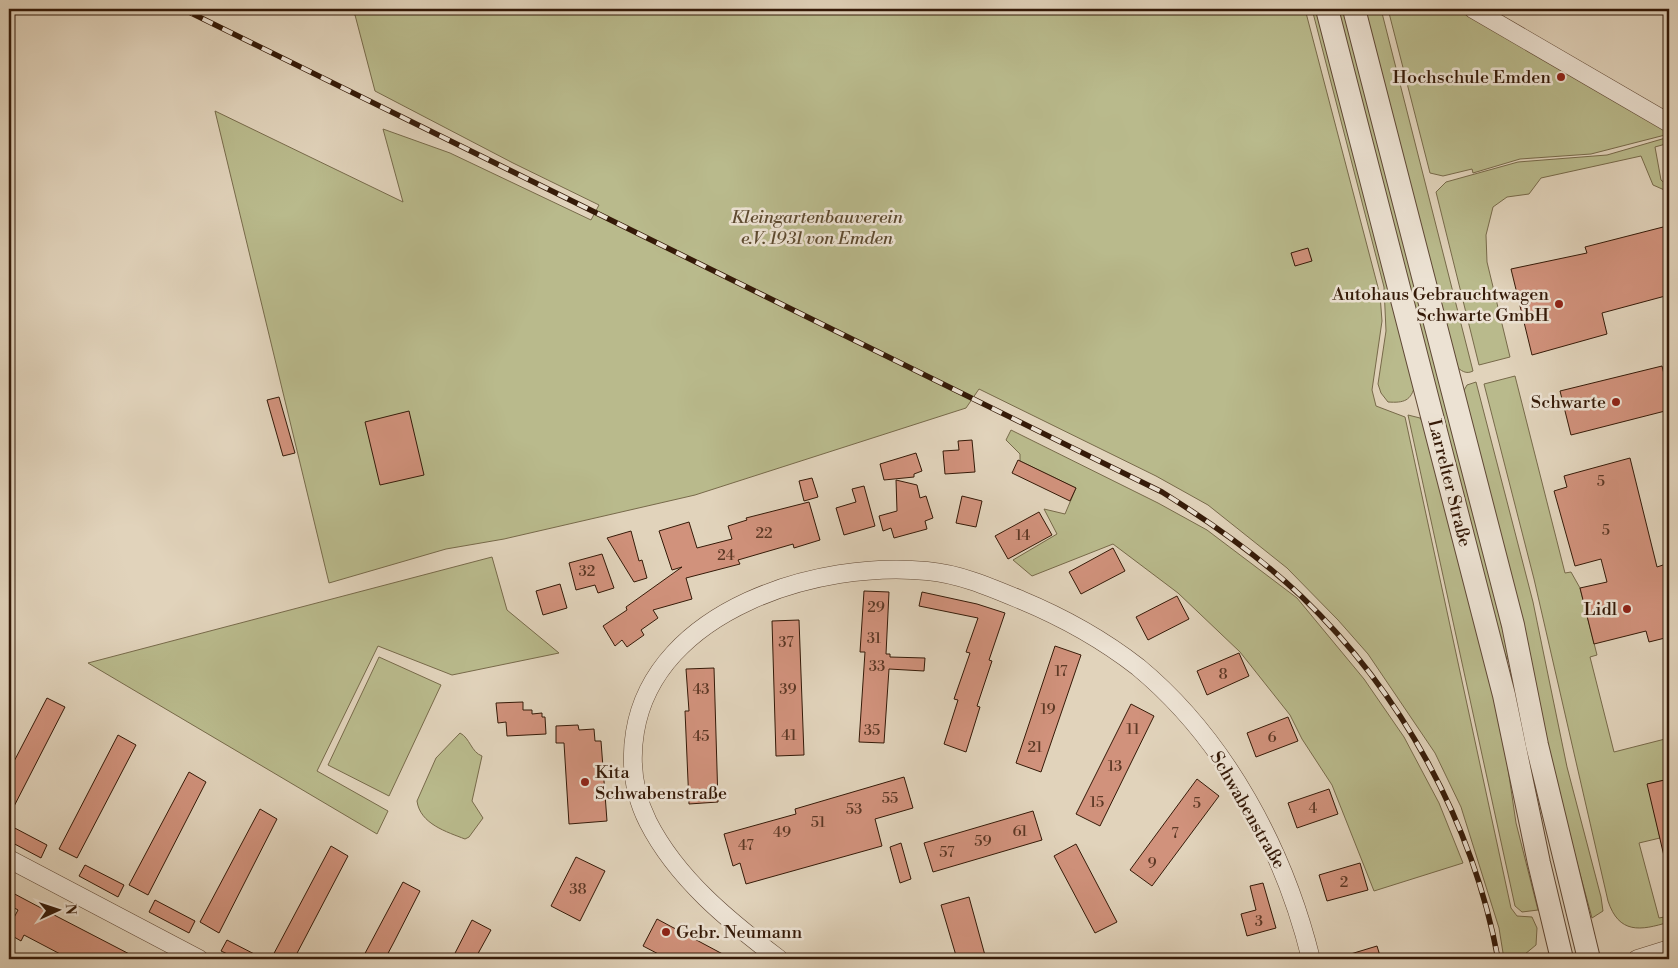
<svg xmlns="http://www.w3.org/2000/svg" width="1678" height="968" font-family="'Libre Bodoni',serif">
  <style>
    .green { fill: #b9ba8c; stroke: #776a4a }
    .building { fill: #d1927c; stroke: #351a08 }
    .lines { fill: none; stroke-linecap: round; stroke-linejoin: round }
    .minor-casing { stroke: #604835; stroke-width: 19 }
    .tertiary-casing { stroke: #604835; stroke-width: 24 }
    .minor { stroke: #ece2d3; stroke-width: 18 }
    .tertiary { stroke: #ece2d3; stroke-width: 22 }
    .rail-casing { stroke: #351a08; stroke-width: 5.5 }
    .rail { stroke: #ece2d3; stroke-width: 4; stroke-dasharray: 11; stroke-linecap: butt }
    .poi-dot { fill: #8f2418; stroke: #ece2d3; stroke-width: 2 }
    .labels { text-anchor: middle; stroke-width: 5; stroke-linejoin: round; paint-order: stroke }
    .number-label { font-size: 15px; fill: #5c3825 }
    .poi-label { font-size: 18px; fill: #351a08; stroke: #ece2d3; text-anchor: end }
    .park-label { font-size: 18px; font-style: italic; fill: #5d4a30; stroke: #ece2d3 }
    .street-label { font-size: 18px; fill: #351a08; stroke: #ece2d3 }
  </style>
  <rect width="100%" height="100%" fill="#e1d3bb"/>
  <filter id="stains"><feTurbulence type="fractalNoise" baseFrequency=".004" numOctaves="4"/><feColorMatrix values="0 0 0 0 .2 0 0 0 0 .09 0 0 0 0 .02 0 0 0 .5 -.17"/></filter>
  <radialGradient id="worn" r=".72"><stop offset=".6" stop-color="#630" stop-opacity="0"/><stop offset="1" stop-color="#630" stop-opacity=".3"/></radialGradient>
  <g class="green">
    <polygon points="343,9 1305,9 1380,295 1382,321 1372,390 1376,406 1405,417 1511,908 1517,916 1532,917 1537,928 1536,945 1519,959 1504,959 1499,928 1461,807 1435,753 1368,654 1338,620 1287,568 1208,505 1156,476 979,389 966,408 695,495 504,539 446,549 329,583 215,111 403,202 383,129 450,153 591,220 599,205 513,163 375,91 355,15"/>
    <path d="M1312 9H1318L1415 385C1411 401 1404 403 1388 402L1381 393 1378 384 1386 331 1384 287Z"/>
    <polygon points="1337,9 1347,9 1510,659 1507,659 1501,644"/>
    <path d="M1363 9H1381L1473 371C1467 374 1463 372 1458 368Z"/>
    <polygon points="1388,9 1473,9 1669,123 1669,134 1591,154 1520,159 1473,173 1472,169 1443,176 1430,173"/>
    <polygon points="1669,137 1669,143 1655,147 1661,180 1669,187 1669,192 1653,185 1641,156 1541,178 1529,194 1507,197 1493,207 1486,235 1487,262 1510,357 1479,365 1436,192 1446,182 1518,162 1607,155"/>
    <path d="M1515 376 1565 573 1571 572 1580 588 1597 655 1590 657 1614 752 1669 738V779L1648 784 1660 838 1639 843 1659 918 1669 916V922C1640 931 1619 934 1608 901L1534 579 1484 384Z"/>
    <polygon points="1476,382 1533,602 1567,767 1601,897 1603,911 1592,918 1552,771 1462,394 1467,385"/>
    <polygon points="1408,415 1420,418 1426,427 1502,728 1516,823 1538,910 1522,912 1515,906"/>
    <polygon points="1011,430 1158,503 1207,530 1297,598 1364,679 1404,737 1439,803 1463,863 1374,891 1332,785 1302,739 1290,715 1240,652 1178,593 1113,544 1032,576 1013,560 1057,534 1044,509 1065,514 1076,488 1020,461 1020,454 1006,440"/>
    <polygon points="492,557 507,610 559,653 452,675 378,646 317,771 388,811 377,834 88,663"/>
    <polygon points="379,657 441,685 389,796 328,765"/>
    <path d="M460 733C470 738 471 752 482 756L472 801 483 818 469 837 465 839C447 832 420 824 417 801L436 758Z"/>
  </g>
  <g class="building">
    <polygon points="1667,226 1669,236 1669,295 1602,313 1607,334 1532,355 1511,269 1587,253 1585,247"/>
    <polygon points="1308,248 1312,261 1295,266 1291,253"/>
    <polygon points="1662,366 1669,394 1669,410 1571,435 1560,391"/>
    <polygon points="279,397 295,453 283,456 267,400"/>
    <polygon points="409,411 424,475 380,485 365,422"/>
    <polygon points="972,440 975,472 945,474 943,451 959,450 958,441"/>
    <polygon points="916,453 922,471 914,474 914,477 884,480 880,464"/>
    <polygon points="1630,458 1657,567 1669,563 1669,637 1649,642 1646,631 1594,644 1580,588 1607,582 1601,559 1575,566 1554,491 1567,487 1564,476"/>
    <polygon points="1018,460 1076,488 1070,501 1012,473"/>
    <polygon points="812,478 818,497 804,501 799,481"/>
    <polygon points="896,480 917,485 920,498 926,496 933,518 925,521 927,529 894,538 891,528 883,531 879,516 897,511"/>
    <polygon points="864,486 875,526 844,535 836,508 856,502 852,489"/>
    <polygon points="962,496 982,501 976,527 956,523"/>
    <polygon points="809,502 820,540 794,548 793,544 738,560 740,564 686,578 692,599 653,610 658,618 641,630 644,635 627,647 622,640 615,646 603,626 627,610 626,607 682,567 672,570 659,531 689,522 697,548 732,539 728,526 747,520 746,518"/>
    <polygon points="1039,512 1052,535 1008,559 995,536"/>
    <polygon points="631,531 639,561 642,560 647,578 634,582 607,538"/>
    <polygon points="1113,548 1125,571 1081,594 1069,572"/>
    <polygon points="602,554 614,588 598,593 595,585 576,590 569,563"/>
    <polygon points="560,584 567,608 543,615 536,591"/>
    <polygon points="864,591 889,592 886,654 890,654 890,657 925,658 924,671 889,669 884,743 859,742 865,652 860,652"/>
    <polygon points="922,592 977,604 1005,613 989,660 992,661 977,706 980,707 966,752 944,744 958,700 954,699 970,653 966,652 978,618 919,606"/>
    <polygon points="1177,596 1189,619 1148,640 1136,617"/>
    <polygon points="799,620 804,755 776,756 772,621"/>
    <polygon points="1055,646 1081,655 1041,772 1016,763"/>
    <polygon points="1239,653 1249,676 1207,695 1197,671"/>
    <polygon points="714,668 718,802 689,804 685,711 689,711 686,669"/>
    <polygon points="47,698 65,707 9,816 9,771"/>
    <polygon points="523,702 523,710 532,710 532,714 542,713 542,717 545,717 546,734 507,736 506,722 498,723 496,703"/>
    <polygon points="1131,704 1154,716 1100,826 1076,814"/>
    <polygon points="1288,717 1298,741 1256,757 1247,733"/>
    <polygon points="578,725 579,730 594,729 595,741 601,741 607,821 569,824 564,743 556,743 556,726"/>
    <polygon points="118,735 136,745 77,858 59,849"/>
    <polygon points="189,772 206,782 148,895 129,885"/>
    <polygon points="904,777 913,808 875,819 882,846 746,884 740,863 733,866 724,834 796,814 795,809"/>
    <polygon points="1197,779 1219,796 1152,886 1130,870"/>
    <polygon points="1669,779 1669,856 1664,856 1647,784"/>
    <polygon points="1329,789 1338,814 1297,828 1288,803"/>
    <polygon points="260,809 277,819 219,933 200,922"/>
    <polygon points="1033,811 1042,840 933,872 924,843"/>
    <polygon points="9,825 47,845 41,858 9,841"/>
    <polygon points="901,843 911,879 900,883 890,847"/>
    <polygon points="1076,844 1117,922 1095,933 1054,856"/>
    <polygon points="331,846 348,856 294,959 271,959"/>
    <polygon points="576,857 605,871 580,921 551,906"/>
    <polygon points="1360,863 1368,890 1327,901 1319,875"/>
    <polygon points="85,865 124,885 118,897 79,876"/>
    <polygon points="403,882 420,891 394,942 385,959 362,959"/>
    <polygon points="1263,883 1276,928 1247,936 1241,914 1256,910 1250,886"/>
    <polygon points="9,891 58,917 139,959 62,959 64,956 24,935 21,941 9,934 9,927 18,910 9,905"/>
    <polygon points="969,897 986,959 957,959 941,905"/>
    <polygon points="155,900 195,921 189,933 149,912"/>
    <polygon points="657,919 732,959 668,959 643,946"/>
    <polygon points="472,920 491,930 475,959 452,959"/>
    <polygon points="227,940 264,959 238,959 221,951"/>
    <polygon points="1377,946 1381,959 1345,959 1344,956"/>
  </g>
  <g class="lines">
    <g class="minor-casing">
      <g id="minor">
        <polyline points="1473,9 1669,123"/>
        <polyline points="9,859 199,959"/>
        <path d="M779 959C729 921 677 879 648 822 634 794 630 762 635 732 655 609 820 560 927 571 960 574 990 587 1021 600 1062 617 1102 639 1138 667 1226 740 1284 850 1311 959"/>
        <polyline points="1637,959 1669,949"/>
      </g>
    </g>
    <g class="tertiary-casing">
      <g id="tertiary">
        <polyline points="1327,9 1504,695 1539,863 1562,959"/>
        <polyline points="1354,9 1513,625 1537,745 1589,959"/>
      </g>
    </g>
    <use href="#minor" class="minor"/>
    <use href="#tertiary" class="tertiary"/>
    <g class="rail-casing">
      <path id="rail" d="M183 9 1162 492C1210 522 1259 556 1301 596 1401 692 1473 822 1498 959"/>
    </g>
    <use href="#rail" class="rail"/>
  </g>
  <g class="poi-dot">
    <circle cx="1561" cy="77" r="5"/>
    <circle cx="1559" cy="304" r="5"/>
    <circle cx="1616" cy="402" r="5"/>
    <circle cx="1627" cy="609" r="5"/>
    <circle cx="585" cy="782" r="5"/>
    <circle cx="666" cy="932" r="5"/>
  </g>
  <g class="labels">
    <g class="number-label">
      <text x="1601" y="486">5</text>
      <text x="1606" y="535">5</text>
      <text x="764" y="538">22</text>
      <text x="1023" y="540">14</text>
      <text x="726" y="560">24</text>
      <text x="587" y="576">32</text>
      <text x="876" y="612">29</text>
      <text x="874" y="643">31</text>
      <text x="786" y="647">37</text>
      <text x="877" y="671">33</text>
      <text x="1061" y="676">17</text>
      <text x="1223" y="679">8</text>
      <text x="701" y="694">43</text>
      <text x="788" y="694">39</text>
      <text x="1048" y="714">19</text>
      <text x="1133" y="734">11</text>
      <text x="872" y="735">35</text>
      <text x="789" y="740">41</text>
      <text x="701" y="741">45</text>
      <text x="1272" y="742">6</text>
      <text x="1035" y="752">21</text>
      <text x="1115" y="771">13</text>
      <text x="890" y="803">55</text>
      <text x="1097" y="807">15</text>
      <text x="1197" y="808">5</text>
      <text x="1313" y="813">4</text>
      <text x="854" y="814">53</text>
      <text x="818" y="827">51</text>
      <text x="1020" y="836">61</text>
      <text x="782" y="837">49</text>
      <text x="1175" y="838">7</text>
      <text x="983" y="846">59</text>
      <text x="746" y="850">47</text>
      <text x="947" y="857">57</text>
      <text x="1152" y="868">9</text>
      <text x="1344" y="887">2</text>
      <text x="578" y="894">38</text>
      <text x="1259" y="926">3</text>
    </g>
    <g class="poi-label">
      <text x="1551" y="83">Hochschule Emden</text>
      <text x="1549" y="300">Autohaus Gebrauchtwagen<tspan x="1549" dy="21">Schwarte GmbH</tspan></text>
      <text x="1606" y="408">Schwarte</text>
      <text x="1617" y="615">Lidl</text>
      <text x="595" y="778" text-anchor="start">Kita<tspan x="595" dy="21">Schwabenstraße</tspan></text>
      <text x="676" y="938" text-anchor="start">Gebr. Neumann</text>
    </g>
    <g class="park-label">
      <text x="817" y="223">Kleingartenbauverein<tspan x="817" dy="21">e.V. 1931 von Emden</tspan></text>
    </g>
    <g class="street-label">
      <text transform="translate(1450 483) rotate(76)" y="6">Larrelter Straße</text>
      <text transform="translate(1248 810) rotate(60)" y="6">Schwabenstraße</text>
    </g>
  </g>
  <rect width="1678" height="968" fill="none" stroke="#e1d3bb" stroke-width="30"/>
  <rect x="10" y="10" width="1658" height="948" fill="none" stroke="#351a08" stroke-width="2.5"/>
  <rect x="15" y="15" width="1648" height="938" fill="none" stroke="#351a08"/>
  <g transform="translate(58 910) rotate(87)" stroke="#ece2d3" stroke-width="4" paint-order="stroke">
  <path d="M0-4L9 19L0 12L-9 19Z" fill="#351a08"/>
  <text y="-8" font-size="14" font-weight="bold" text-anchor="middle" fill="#351a08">N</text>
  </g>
  <rect width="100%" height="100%" filter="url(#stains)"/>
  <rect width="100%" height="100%" fill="url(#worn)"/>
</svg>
